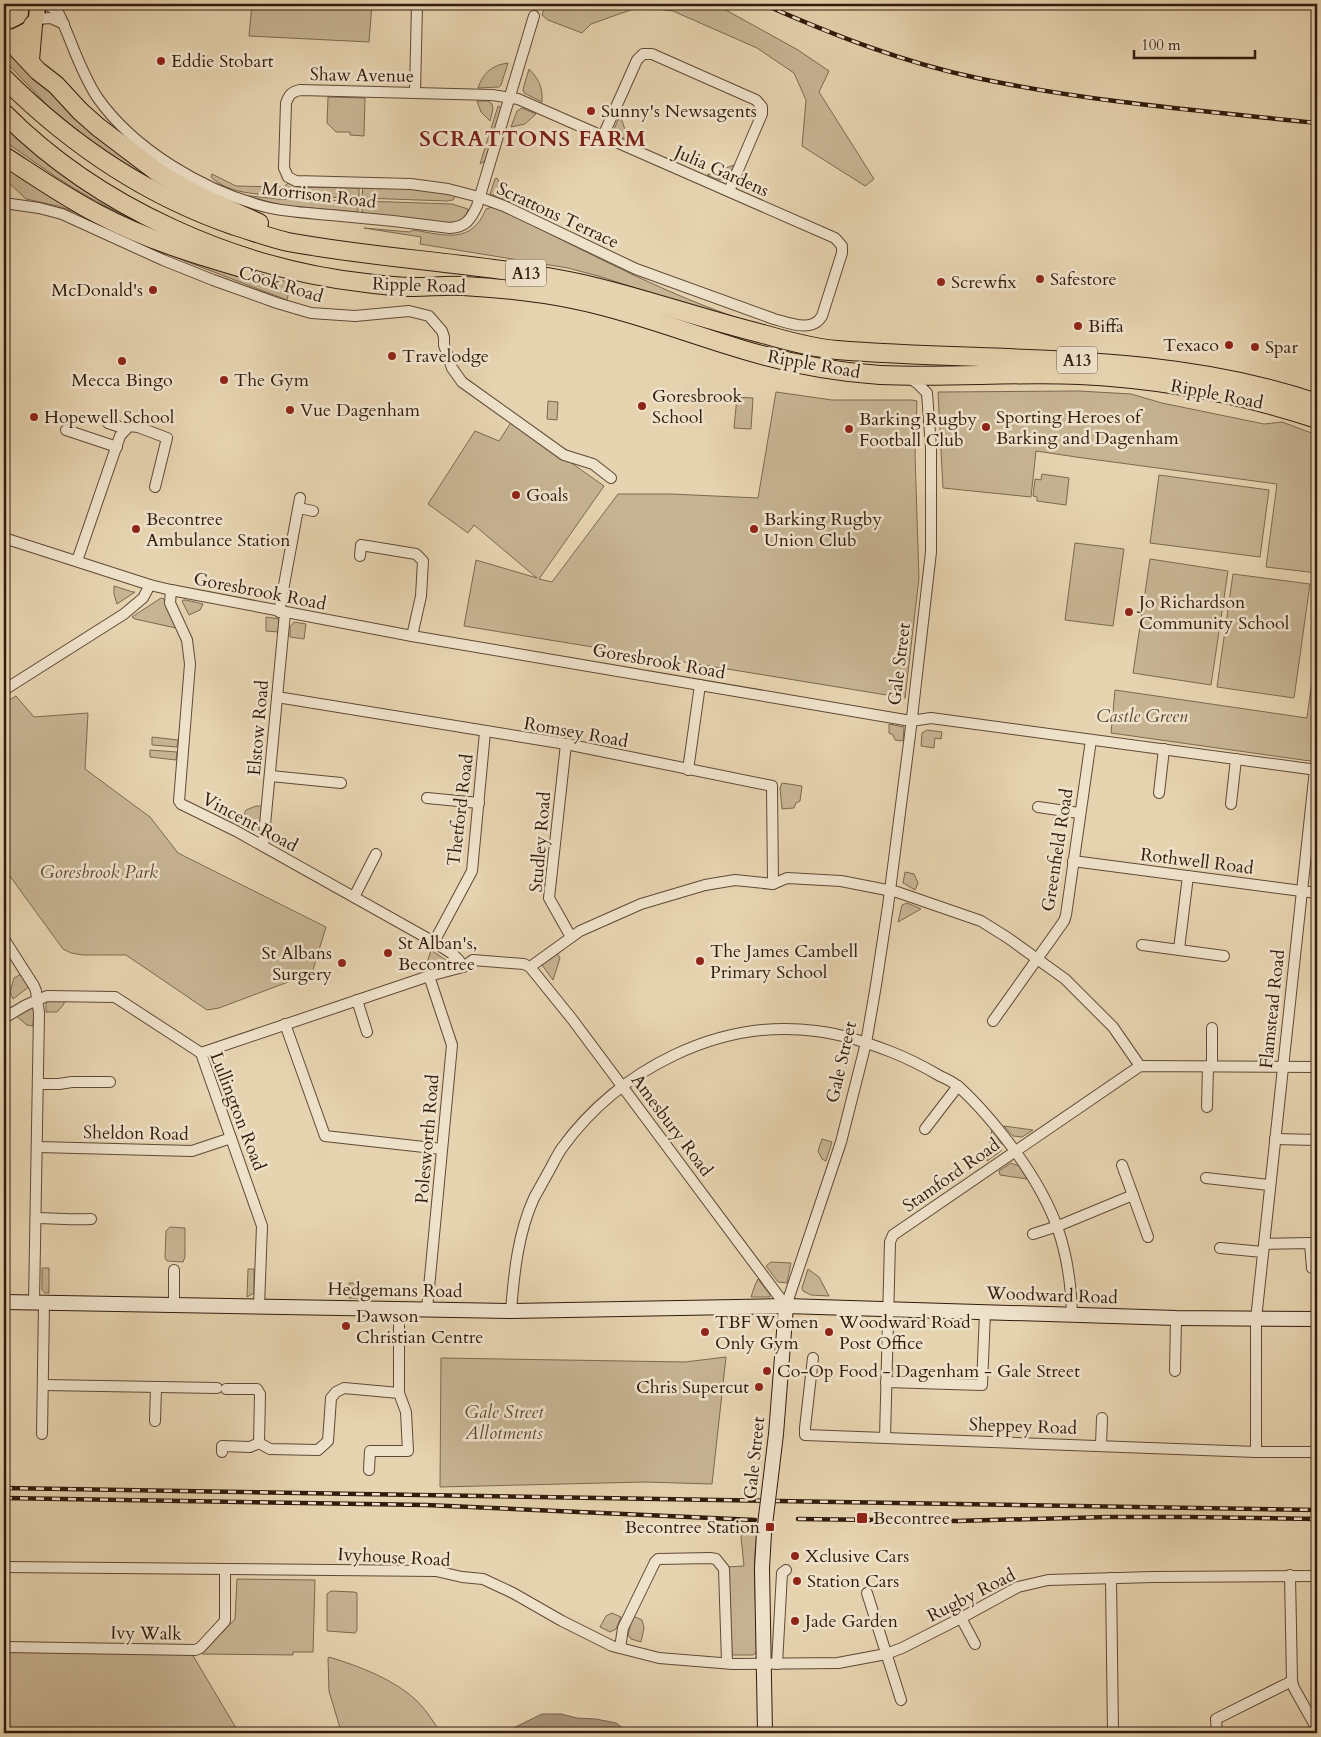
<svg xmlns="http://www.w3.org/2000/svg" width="1321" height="1737" font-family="Cardo,serif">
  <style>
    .green { fill: #c7b493; stroke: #7c6850 }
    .water { fill: #a99478; stroke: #79644d }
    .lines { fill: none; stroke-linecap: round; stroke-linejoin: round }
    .street-casing { stroke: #5f4935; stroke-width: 12 }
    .secondary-casing { stroke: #321b0c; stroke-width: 16 }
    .primary-casing { stroke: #321b0c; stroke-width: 18 }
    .highway-casing { stroke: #321b0c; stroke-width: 20 }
    .street { stroke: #efe2cb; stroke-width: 10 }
    .secondary { stroke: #efe2cb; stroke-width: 14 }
    .primary { stroke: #e6d3af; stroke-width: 15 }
    .highway { stroke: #e6d3af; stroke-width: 18 }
    .rail-casing { stroke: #321b0c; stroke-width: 4.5 }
    .rail { stroke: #efe2cb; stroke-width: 2.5; stroke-dasharray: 8; stroke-linecap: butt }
    .secondary-bridge-casing { stroke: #321b0c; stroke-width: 16; stroke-linecap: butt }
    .secondary-bridge { stroke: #efe2cb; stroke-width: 14 }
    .poi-dot { fill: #8f2418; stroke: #efe2cb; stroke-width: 2 }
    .labels { text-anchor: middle; stroke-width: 5; stroke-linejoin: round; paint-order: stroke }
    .shield { fill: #efe2cb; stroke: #6b5745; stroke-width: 1 }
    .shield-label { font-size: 16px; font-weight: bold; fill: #321b0c }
    .poi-label { font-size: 18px; fill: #321b0c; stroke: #efe2cb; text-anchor: start }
    .street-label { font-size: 18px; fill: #321b0c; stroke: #efe2cb }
    .park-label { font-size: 18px; font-style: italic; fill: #5f4934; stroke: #efe2cb }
    .district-label { font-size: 22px; font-weight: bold; letter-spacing: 1px; fill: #7a1f14; stroke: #efe2cb }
  </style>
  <rect width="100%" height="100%" fill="#e6d3af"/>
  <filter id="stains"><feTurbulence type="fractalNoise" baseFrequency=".004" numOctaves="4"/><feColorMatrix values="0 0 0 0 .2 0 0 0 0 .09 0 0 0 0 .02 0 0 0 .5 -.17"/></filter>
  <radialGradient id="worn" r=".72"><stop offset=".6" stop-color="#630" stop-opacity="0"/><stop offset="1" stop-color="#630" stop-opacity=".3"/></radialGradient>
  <g class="green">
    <polygon points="252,4 372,4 369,42 249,36"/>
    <polygon points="546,4 715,4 798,50 829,71 819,92 874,179 865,186 802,146 806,100 794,73 757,48 673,11 639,7 591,24 582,33 548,20 542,15"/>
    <polygon points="5,51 12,51 181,193 147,179 97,146 49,107 4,60 4,52"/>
    <path d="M508 63 501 85 499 87 478 88C483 73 492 65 508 63Z"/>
    <path d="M529 69C539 79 543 88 542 102L524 93 523 89Z"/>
    <polygon points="328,97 365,98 364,136 350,135 350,132 336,132 327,123"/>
    <polygon points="477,101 488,101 492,104 493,109 490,121 481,112"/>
    <polygon points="498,106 500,107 501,110 485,161 480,164"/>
    <polygon points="522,108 536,114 525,124 511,127 517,111"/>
    <polygon points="620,115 629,141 618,135 615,131 615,127"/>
    <path d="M4 120 169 235C137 221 104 207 75 189 50 174 28 157 4 141Z"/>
    <polygon points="4,164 186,252 291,283 287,300 185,261 77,213 58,206 26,199 4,178"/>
    <path d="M734 165C726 182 725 183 707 175Z"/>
    <path d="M212 174 236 186 281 187 280 196C257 194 229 194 211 177Z"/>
    <polygon points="497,178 510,202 490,194 495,179"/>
    <polygon points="288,183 298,187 359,188 359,198 283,196 283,188"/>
    <polygon points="363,185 406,187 456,195 453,200 447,201 362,198"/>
    <polygon points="242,195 278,199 358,201 358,212 286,206"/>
    <path d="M362 201 452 204 468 209C466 218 461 222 452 224L362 213Z"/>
    <path d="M492 207 506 212C600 258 698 313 801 336 821 340 842 342 862 344V346L794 337 737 321V320L598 276 568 268 420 244 421 237 364 228 410 232 413 230C445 235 471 245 486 209Z"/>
    <polygon points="1079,391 1131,394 1162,403 1264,424 1282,422 1317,435 1317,573 1266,567 1277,484 1083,458 1036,451 1031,497 943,488 938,392"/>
    <polygon points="776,392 832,400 912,400 917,401 915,455 919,578 905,698 464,626 476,560 537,578 474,525 468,533 428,504 475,431 499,441 512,421 604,486 539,579 552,582 618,494 671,494 758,498"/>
    <polygon points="737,397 753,398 751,429 734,428"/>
    <polygon points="548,401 558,402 557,420 547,419"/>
    <polygon points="1042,474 1069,478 1066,505 1037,501 1037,497 1033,496 1035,479 1041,480"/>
    <polygon points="1159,475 1269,490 1260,557 1150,543"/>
    <polygon points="1075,543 1124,549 1113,626 1065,620"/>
    <polygon points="1150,559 1228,571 1211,685 1133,673"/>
    <polygon points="1233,574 1310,584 1294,698 1217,687"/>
    <polygon points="114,586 133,592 135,592 117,604 114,594"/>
    <polygon points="161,598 164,599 178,627 176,628 135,619 132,617"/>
    <polygon points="183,600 186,600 203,604 200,610 189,615 182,601"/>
    <polygon points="266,617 279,619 278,632 266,631"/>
    <polygon points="294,622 306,624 304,639 290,637 290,627"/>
    <polygon points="1317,641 1317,762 1111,733 1115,690 1307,718"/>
    <polygon points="16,696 34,717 88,713 85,769 150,817 178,853 326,927 312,973 219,1008 207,1010 126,955 83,955 71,953 63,949 4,868 4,703"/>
    <polygon points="889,724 904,727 903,741 895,740 893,735 889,733"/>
    <polygon points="927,730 942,732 941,739 935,738 934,748 921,746 922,733"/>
    <polygon points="152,737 178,740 177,747 152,745"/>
    <polygon points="150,750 177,752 176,760 150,757"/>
    <polygon points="782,783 802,786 800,801 796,803 794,808 782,809 780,788"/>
    <polygon points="256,806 263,806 261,828 259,828 241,820 246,810"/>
    <polygon points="905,872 914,874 918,883 915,890 903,883"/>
    <polygon points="907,903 921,909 898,922 902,905"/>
    <polygon points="431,950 450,963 450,967 429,974 427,963"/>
    <polygon points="557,953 560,958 553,980 542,965"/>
    <polygon points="23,973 30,986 13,999 10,992 14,978"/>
    <polygon points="64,998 64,1004 57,1012 46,1012 46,1001"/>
    <polygon points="32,1006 34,1010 33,1026 27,1025 15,1015"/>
    <polygon points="1004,1126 1033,1130 1022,1137 1013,1136"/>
    <polygon points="992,1129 1002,1144 1001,1151 987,1161"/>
    <polygon points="822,1139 832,1142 826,1161 822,1159 818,1151"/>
    <polygon points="1011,1163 1019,1166 1027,1179 1000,1175 999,1171"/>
    <polygon points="170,1227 185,1228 185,1257 183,1262 167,1261 165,1258 166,1231"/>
    <polygon points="771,1262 791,1263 787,1283 778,1282 766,1266"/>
    <polygon points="42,1268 49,1268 49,1293 45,1293 42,1290"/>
    <polygon points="248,1269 254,1269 254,1293 247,1297"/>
    <polygon points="808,1269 819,1277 829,1296 811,1295 803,1291 802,1288"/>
    <polygon points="758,1279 770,1295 770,1297 751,1297 755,1285"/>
    <polygon points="349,1283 360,1283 359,1298 349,1298"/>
    <polygon points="726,1357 712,1484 644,1482 440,1487 441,1358 685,1362"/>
    <path d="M758 1526C751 1565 756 1606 758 1645L757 1652 753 1655H732L726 1567 744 1566 740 1527Z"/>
    <polygon points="237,1579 315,1580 313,1652 293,1652 293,1655 202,1654 235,1619"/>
    <polygon points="331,1591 354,1592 357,1593 357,1630 355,1633 327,1631 327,1594"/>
    <polygon points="612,1613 621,1617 616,1629 610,1632 600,1627 606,1616"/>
    <polygon points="633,1616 642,1620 644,1628 641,1642 631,1639 628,1635"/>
    <polygon points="4,1652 192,1654 239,1733 4,1733"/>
    <path d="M329 1657C359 1666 396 1680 418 1702 427 1711 434 1723 441 1733H338L340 1728 329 1691 328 1658Z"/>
  </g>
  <polygon class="water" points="542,1714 561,1714 577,1718 596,1719 616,1723 630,1733 503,1733"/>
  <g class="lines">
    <g class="street-casing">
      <g id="street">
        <path d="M46 4 54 9 59 14C72 42 80 71 97 97 134 150 204 191 266 207 290 213 316 213 341 216 378 219 414 223 450 228 466 227 471 219 477 206L534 16"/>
        <polyline points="36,19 51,18 64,24"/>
        <path d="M300 90 492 95 518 99 835 238 842 246V253L822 316C812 333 789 323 774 319L636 269 504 206 479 197 448 189 411 184 296 181 288 177 284 168 286 103C289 95 291 92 300 90Z"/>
        <polyline points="415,93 417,4"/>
        <polyline points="603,136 637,60 643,54 652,54 756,100 762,107 762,114 729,191"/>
        <polyline points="4,203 39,208 62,214 163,260 213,280 277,303 311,313 355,316 409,311 429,316 442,331 444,337 444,345 452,368 462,382 564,455 593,464 611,478"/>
        <polyline points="108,423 126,429"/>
        <polyline points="66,430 117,447"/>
        <polyline points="299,508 313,511"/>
        <polyline points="4,538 150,585 171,590 412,636 911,721 931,718 1317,770"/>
        <polyline points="360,556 361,545 416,554 423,561 421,596 412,636"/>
        <polyline points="77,561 120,436 129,426 138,427 167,438 155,487"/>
        <path d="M171 590 170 603 187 640 190 664 179 801 181 804 236 831 434 942C444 949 458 955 463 967"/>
        <polyline points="279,612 300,498"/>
        <polyline points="4,690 124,614 143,598 150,585"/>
        <polyline points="277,697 566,744 772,786 773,884"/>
        <polyline points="566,744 549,898 571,937"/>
        <polyline points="688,770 700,685"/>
        <polyline points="271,776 341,783"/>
        <polyline points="1159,793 1164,749"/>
        <polyline points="427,798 479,803"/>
        <polyline points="1231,804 1236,759"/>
        <polyline points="1038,807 1079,813"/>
        <polyline points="263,846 285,613"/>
        <polyline points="1073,861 1317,893"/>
        <polyline points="354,897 376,854"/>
        <polyline points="4,939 34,986 36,991 39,1013 34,1302"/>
        <polyline points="434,942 472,871 485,732"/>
        <polyline points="1142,945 1224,956"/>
        <polyline points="1179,949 1188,876"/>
        <polyline points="530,967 580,931 641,904 705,885 735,880 773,884 787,878 841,881 897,892 981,921 1008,938 1065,979 1113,1027 1140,1066"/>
        <polyline points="357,1000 367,1032"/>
        <polyline points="4,1018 26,1005 47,996 115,997 201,1053 262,1226 259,1306"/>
        <polyline points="993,1021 1064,921 1066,915 1091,740"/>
        <polyline points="285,1024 325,1136 442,1149"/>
        <polyline points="201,1053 429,976 463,967 473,960 524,964 530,967 572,1019 786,1306"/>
        <polyline points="1212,1066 1212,1028"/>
        <polyline points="39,1084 59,1084 72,1082 110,1082"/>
        <polyline points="1207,1107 1208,1066"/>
        <polyline points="925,1129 958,1086"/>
        <polyline points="1275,1139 1317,1140"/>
        <polyline points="38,1147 192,1151 231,1138"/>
        <polyline points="1122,1165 1148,1237"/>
        <polyline points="1206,1178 1269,1185"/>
        <path d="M36 1218C55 1218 72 1220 91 1219"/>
        <polyline points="1033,1234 1058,1226 1133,1195"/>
        <polyline points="1264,1244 1310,1243 1312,1268"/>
        <polyline points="1220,1248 1263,1252"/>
        <polyline points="174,1304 174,1270"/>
        <polyline points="786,1306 841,1142 866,1043 876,985 888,906 910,735 931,552 931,447 927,393 917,383 909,378"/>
        <polyline points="427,1309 452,1045 429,976"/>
        <path d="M511 1311C514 1273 518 1233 534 1198 539 1189 544 1180 549 1171 553 1164 557 1155 562 1148 618 1070 719 1018 816 1031 842 1034 865 1042 889 1051 907 1058 923 1066 940 1076 947 1079 954 1083 959 1087 980 1106 998 1128 1015 1151 1054 1205 1070 1247 1072 1314"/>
        <polyline points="813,1358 805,1428 805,1435 1256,1452 1317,1452"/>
        <polyline points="1175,1371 1176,1318"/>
        <polyline points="886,1382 982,1385 985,1312"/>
        <polyline points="44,1385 217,1388"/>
        <polyline points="226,1389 257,1389 260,1394 259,1443 270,1449 318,1450 328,1441 331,1398 336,1392 344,1388 399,1393 399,1309"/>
        <polyline points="155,1421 156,1388"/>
        <polyline points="42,1434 44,1303"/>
        <polyline points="885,1438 890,1242 893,1235 1140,1066 1317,1067"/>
        <polyline points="1101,1445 1102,1418"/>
        <polyline points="222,1452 222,1446 250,1447 259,1443"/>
        <polyline points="1256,1452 1256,1319 1315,770"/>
        <polyline points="369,1470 370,1451 408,1451 406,1412 399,1393"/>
        <polyline points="4,1567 436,1571 462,1577 483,1579 513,1593 562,1621 612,1646 659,1658 733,1664 838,1663 886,1654 902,1648 961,1618 1018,1587 1048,1580 1153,1577 1317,1576"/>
        <polyline points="1290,1575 1292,1681 1294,1688 1317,1729"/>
        <polyline points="1111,1578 1113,1733"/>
        <polyline points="867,1593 901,1700"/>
        <polyline points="961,1618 975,1644"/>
        <polyline points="4,1647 195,1650 200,1648 225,1621 225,1570"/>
        <polyline points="620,1648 623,1628 655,1562 658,1559 710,1558 716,1559 724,1569 727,1662"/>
        <polyline points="777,1664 782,1573 786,1570"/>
        <polyline points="1217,1733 1216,1719 1292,1681"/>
      </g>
    </g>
    <g class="secondary-casing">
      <g id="secondary">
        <polyline points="4,1302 511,1311 786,1306 1176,1318 1317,1319"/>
        <polyline points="770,1484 776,1434 786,1306"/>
        <polyline points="764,1533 762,1568 765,1733"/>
      </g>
    </g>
    <g class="primary-casing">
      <path id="primary" d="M4 41C22 33 42 29 36 4"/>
    </g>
    <g class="highway-casing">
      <g id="highway">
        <polyline points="4,35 38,71 56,85 80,111 98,127 160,174 201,197 259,223"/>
        <polyline points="30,60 33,25"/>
        <path d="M4 78C69 143 147 196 235 226 252 231 270 238 288 242 386 260 486 263 583 284 644 298 702 319 763 334 787 341 812 348 837 350 999 363 1162 350 1317 403"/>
        <path d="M4 113C97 207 236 269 366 283 382 285 398 287 414 287 430 287 447 285 463 286 499 288 537 292 572 299 631 311 687 333 744 350 788 363 834 372 880 375 947 378 1014 372 1080 375 1160 379 1242 394 1317 419"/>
        <path d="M4 156C35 176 65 197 98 214 145 239 196 255 246 269"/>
      </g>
    </g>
    <use href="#street" class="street"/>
    <use href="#secondary" class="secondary"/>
    <use href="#primary" class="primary"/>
    <use href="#highway" class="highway"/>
    <g class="rail-casing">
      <g id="rail">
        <path d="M763 4C833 35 902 62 977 78 1089 102 1204 111 1317 123"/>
        <polyline points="4,1488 1317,1510"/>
        <polyline points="4,1498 426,1505 755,1520"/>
        <polyline points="798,1519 956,1521 1108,1517 1189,1517 1317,1519"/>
      </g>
    </g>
    <use href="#rail" class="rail"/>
    <g class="secondary-bridge-casing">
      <polyline id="secondary-bridge" points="764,1533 770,1484"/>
    </g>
    <use href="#secondary-bridge" class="secondary-bridge"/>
  </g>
  <g class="poi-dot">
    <circle cx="161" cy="61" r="5"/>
    <circle cx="591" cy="111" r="5"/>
    <circle cx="1040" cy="279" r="5"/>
    <circle cx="941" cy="282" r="5"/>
    <circle cx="153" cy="290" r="5"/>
    <circle cx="1078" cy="326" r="5"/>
    <circle cx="1229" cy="345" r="5"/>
    <circle cx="1255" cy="347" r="5"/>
    <circle cx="392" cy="356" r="5"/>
    <circle cx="122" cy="361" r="5"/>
    <circle cx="224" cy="380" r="5"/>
    <circle cx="642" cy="406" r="5"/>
    <circle cx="290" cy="410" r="5"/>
    <circle cx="34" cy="417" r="5"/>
    <circle cx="986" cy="427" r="5"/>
    <circle cx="849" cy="429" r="5"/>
    <circle cx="516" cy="495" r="5"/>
    <circle cx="136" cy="529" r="5"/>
    <circle cx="754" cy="529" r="5"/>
    <circle cx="1129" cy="612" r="5"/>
    <circle cx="388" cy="953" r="5"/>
    <circle cx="700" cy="961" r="5"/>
    <circle cx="342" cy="963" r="5"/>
    <circle cx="346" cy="1326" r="5"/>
    <circle cx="705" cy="1332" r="5"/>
    <circle cx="829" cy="1332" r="5"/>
    <circle cx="767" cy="1371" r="5"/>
    <circle cx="759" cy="1387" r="5"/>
    <rect x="856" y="1512" width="12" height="12" rx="2.5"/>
    <rect x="765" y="1522" width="10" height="10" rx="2.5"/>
    <circle cx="795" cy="1556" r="5"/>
    <circle cx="797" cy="1581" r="5"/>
    <circle cx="795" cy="1621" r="5"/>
  </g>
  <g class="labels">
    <g class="shield">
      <rect x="506" y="259.5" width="40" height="27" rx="4"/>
      <rect x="1057" y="346.5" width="40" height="27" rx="4"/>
    </g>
    <g class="shield-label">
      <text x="526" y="279">A13</text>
      <text x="1077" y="366">A13</text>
    </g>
    <g class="poi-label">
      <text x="171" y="67">Eddie Stobart</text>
      <text x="601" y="117">Sunny's Newsagents</text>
      <text x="1050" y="285">Safestore</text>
      <text x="951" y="288">Screwfix</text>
      <text x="143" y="296" text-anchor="end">McDonald's</text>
      <text x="1088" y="332">Biffa</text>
      <text x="1219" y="351" text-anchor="end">Texaco</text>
      <text x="1265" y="353">Spar</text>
      <text x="402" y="362">Travelodge</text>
      <text x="122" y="386" text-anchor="middle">Mecca Bingo</text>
      <text x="234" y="386">The Gym</text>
      <text x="652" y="402">Goresbrook<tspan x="652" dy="21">School</tspan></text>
      <text x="300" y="416">Vue Dagenham</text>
      <text x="44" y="423">Hopewell School</text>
      <text x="996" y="423">Sporting Heroes of<tspan x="996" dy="21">Barking and Dagenham</tspan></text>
      <text x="859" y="425">Barking Rugby<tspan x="859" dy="21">Football Club</tspan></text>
      <text x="526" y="501">Goals</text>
      <text x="146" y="525">Becontree<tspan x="146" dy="21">Ambulance Station</tspan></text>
      <text x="764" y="525">Barking Rugby<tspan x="764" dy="21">Union Club</tspan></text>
      <text x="1139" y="608">Jo Richardson<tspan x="1139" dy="21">Community School</tspan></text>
      <text x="398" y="949">St Alban's,<tspan x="398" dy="21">Becontree</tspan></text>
      <text x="710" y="957">The James Cambell<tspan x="710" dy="21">Primary School</tspan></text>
      <text x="332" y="959" text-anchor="end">St Albans<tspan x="332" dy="21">Surgery</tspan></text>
      <text x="356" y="1322">Dawson<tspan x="356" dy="21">Christian Centre</tspan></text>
      <text x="715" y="1328">TBF Women<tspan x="715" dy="21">Only Gym</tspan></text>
      <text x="839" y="1328">Woodward Road<tspan x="839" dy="21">Post Office</tspan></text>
      <text x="777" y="1377">Co-Op Food - Dagenham - Gale Street</text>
      <text x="749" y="1393" text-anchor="end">Chris Supercut</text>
      <text x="873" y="1524">Becontree</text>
      <text x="760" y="1533" text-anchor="end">Becontree Station</text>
      <text x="805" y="1562">Xclusive Cars</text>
      <text x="807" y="1587">Station Cars</text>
      <text x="805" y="1627">Jade Garden</text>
    </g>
    <g class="street-label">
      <text transform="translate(362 75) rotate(1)" y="6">Shaw Avenue</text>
      <text transform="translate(722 171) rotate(24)" y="6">Julia Gardens</text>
      <text transform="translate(319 195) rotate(7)" y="6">Morrison Road</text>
      <text transform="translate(558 215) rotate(25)" y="6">Scrattons Terrace</text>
      <text transform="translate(281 284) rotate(17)" y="6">Cook Road</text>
      <text transform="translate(419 285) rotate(2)" y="6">Ripple Road</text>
      <text transform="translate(814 364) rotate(10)" y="6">Ripple Road</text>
      <text transform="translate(1217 394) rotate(11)" y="6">Ripple Road</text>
      <text transform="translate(260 591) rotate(11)" y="6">Goresbrook Road</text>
      <text transform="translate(659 661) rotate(10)" y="6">Goresbrook Road</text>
      <text transform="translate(899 664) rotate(-83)" y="6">Gale Street</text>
      <text transform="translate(258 728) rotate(-85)" y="6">Elstow Road</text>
      <text transform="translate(576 732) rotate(10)" y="6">Romsey Road</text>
      <text transform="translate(460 810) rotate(-83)" y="6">Thetford Road</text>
      <text transform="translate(250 822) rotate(28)" y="6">Vincent Road</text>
      <text transform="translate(540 842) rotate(-85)" y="6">Studley Road</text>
      <text transform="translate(1057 850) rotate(-81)" y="6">Greenfield Road</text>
      <text transform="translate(1197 861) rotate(7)" y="6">Rothwell Road</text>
      <text transform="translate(1272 1009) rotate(-84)" y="6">Flamstead Road</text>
      <text transform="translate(841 1062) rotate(-77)" y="6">Gale Street</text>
      <text transform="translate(238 1111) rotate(69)" y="6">Lullington Road</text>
      <text transform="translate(672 1125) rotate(53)" y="6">Amesbury Road</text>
      <text transform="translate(136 1133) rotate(1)" y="6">Sheldon Road</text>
      <text transform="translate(427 1139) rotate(-85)" y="6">Polesworth Road</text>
      <text transform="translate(951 1175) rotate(-35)" y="6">Stamford Road</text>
      <text transform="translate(395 1290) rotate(1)" y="6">Hedgemans Road</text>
      <text transform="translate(1052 1295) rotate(2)" y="6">Woodward Road</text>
      <text transform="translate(1023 1426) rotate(2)" y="6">Sheppey Road</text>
      <text transform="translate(754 1458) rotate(-84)" y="6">Gale Street</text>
      <text transform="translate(394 1557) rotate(3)" y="6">Ivyhouse Road</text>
      <text transform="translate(971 1595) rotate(-27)" y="6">Rugby Road</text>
      <text transform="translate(146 1633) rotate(1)" y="6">Ivy Walk</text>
    </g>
    <g class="park-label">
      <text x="1142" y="722">Castle Green</text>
      <text x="99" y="878">Goresbrook Park</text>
      <text x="504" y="1418">Gale Street<tspan x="504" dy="21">Allotments</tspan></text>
    </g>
    <g class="district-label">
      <text x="533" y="146">SCRATTONS FARM</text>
    </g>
  </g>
  <rect width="1321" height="1737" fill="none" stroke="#e6d3af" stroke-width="20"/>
  <rect x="5" y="5" width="1311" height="1727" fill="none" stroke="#321b0c" stroke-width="2.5"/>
  <rect x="10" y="10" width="1301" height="1717" fill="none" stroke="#321b0c"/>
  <path d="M1134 50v8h121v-8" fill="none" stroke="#321b0c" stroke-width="2.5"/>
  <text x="1141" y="50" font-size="15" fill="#321b0c" stroke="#efe2cb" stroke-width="4" paint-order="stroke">100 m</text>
  <rect width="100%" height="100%" filter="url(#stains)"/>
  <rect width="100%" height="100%" fill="url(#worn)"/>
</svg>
